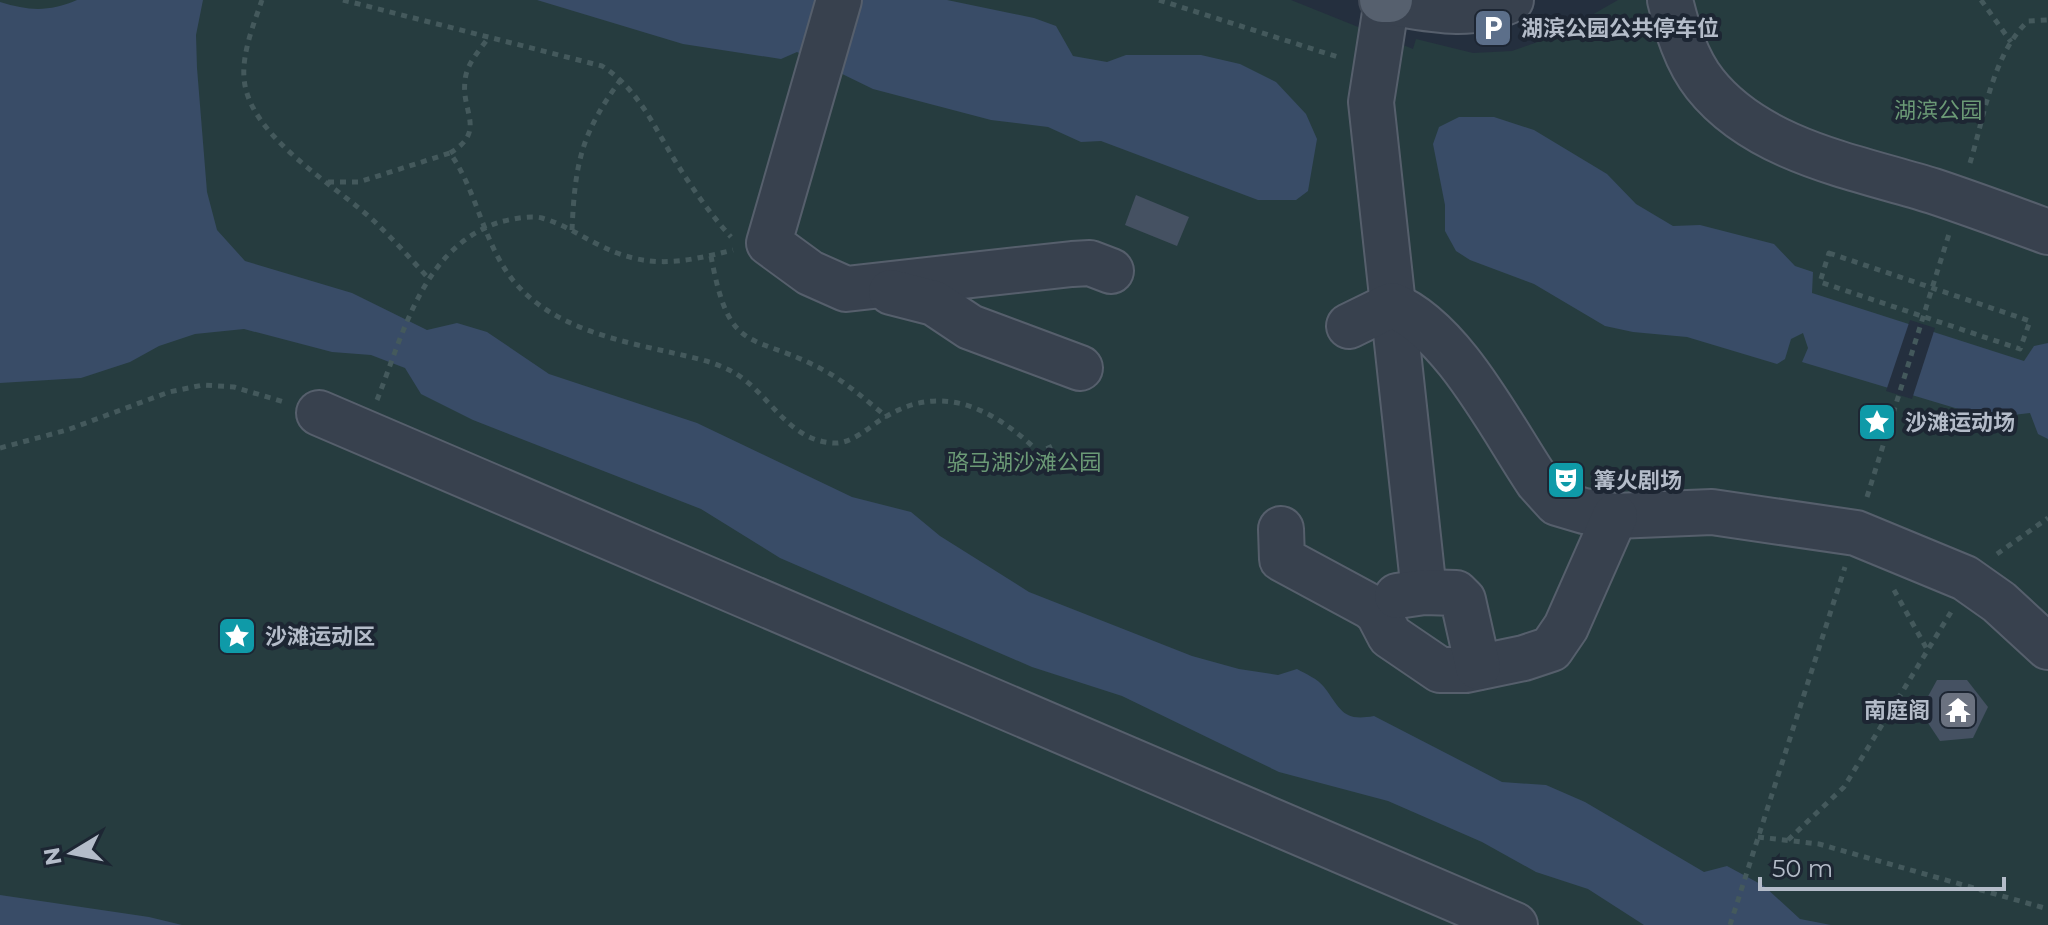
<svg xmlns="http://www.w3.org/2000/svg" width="2048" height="925" font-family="Montserrat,'Noto Sans SC',sans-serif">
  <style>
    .green { fill: #263c3f }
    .water { fill: #394c67 }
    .pier { fill: #242f3e }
    .building { fill: #455162 }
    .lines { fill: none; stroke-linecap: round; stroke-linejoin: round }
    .minor-casing { stroke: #565f6c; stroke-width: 48 }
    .major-casing { stroke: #414a57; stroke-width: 48 }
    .path { stroke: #44595c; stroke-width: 5; stroke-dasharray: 6 6; stroke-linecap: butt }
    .minor { stroke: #38414e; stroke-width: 44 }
    .major { stroke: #56606e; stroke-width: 44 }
    .path-bridge { stroke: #44595c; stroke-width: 5; stroke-dasharray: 6 6; stroke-linecap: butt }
    .labels { text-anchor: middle; stroke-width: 8; stroke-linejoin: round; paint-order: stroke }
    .poi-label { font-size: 22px; font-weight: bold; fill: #b4bcc9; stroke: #1d2633; text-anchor: start }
    .park-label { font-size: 22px; fill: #6b9a76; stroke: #1d2633 }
  </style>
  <rect width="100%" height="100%" fill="#242f3e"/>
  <polygon class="green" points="0,0 1291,0 1413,49 1416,39 1473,53 1512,51 1555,36 1618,0 2048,0 2048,925 0,925"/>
  <g class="water">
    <path d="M77 0H203L196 35 197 68 207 192 217 230 245 261 352 293 427 330 457 323 487 332 549 374 697 423 852 497 911 512 940 536 1029 592 1192 656 1239 669 1278 675 1297 669C1306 674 1318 679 1324 687 1341 709 1342 722 1374 716L1502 782 1546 785 1585 802 1704 872 1727 866 1764 886 1800 919 1831 925H1644L1588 889 1536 872 1482 842 1388 801 1279 772 1122 696 1032 667 780 558 701 509 473 420 421 394 405 368 371 355 332 352 244 329 195 334 159 346 130 362 81 378 0 383V2C29 11 49 12 77 0Z"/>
    <polygon points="537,0 947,0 1034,18 1056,26 1073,56 1107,62 1126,55 1201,55 1240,64 1276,82 1306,114 1317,139 1308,191 1296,200 1258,200 1101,141 1081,142 1048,127 991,120 873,89 797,52 781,59 683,44"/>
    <polygon points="1459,117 1494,117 1534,130 1607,174 1636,204 1673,226 1700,225 1774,244 1795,266 1813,272 1812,293 2024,361 2034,346 2048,343 2048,439 2038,434 2030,413 2013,415 2005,423 1802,362 1808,348 1803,333 1791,339 1785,359 1777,364 1687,337 1633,332 1605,326 1534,284 1470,260 1456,251 1445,231 1445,205 1433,144 1439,127"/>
    <polygon points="0,895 149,917 182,925 0,925"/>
  </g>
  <polygon class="pier" points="1910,320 1935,328 1912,399 1886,391"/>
  <g class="building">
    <polygon points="1136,195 1189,217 1177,246 1125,225"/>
    <polygon points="1937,680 1967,680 1988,707 1973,738 1940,741 1920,711"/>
  </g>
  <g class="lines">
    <g class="minor-casing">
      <g id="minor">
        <polyline points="839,0 769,243 810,273 846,289 1072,264 1090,263 1111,271"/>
        <polyline points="1387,0 1371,102 1424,592"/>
        <path d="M1670 0C1677 29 1686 60 1705 84 1758 151 1856 167 1933 191 1972 204 2010 218 2048 232"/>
        <path d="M1387 2C1430 9 1470 19 1511 0"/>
        <polyline points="891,292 934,303 970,327 1080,368"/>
        <path d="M1349 326 1392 305C1453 330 1501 427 1538 482L1557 503 1584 511 1615 516 1712 512 1856 533 1965 578 1999 602 2048 647"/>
        <polyline points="319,413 1515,925"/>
        <polyline points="1281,529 1282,559 1371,607 1378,613 1390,636 1440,670 1466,670 1524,658 1551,649 1566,627 1615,516"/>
        <polyline points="1397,596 1424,592 1456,593 1463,600 1478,667"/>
      </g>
    </g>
    <g class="major-casing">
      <polyline id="major" points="1382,0 1390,0"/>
    </g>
    <g class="path">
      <path d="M262 0C254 23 242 53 244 78 248 136 334 184 374 221 393 239 411 259 429 279"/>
      <path d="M343 0 602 66C641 91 655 130 679 167 694 191 712 216 731 237"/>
      <polyline points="1159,0 1341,58"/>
      <polyline points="1981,0 2011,42"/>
      <path d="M450 153C487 131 461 112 465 81 466 64 480 50 489 37"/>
      <path d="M1970 163C1984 118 1992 55 2028 21L2048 20"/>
      <path d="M328 182H359L450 153C477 191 483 242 512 279 549 326 614 340 669 352 690 357 713 361 733 372 770 393 787 441 834 443 851 444 868 428 882 419 941 381 992 408 1039 452L1055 445"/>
      <path d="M572 230C575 163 581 133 622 78"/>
      <polygon points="1829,253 2030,321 2020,349 1820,282"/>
      <path d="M711 256C730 360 752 330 827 372 848 384 867 401 887 417"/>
      <polyline points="1929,298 1949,234"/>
      <path d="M377 400C404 332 423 247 500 222 512 219 530 215 542 218 563 224 579 235 597 244 647 270 681 263 733 250"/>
      <polyline points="0,448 67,430 169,392 203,385 234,387 284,402"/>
      <polyline points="1867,497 1886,436"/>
      <polyline points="1997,554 2048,518"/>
      <polyline points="1894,590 1928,651"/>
      <polyline points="1758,837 1819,844 2048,909"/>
      <polyline points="1788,840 1844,787 1951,612"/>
      <polyline points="1730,925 1845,567"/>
    </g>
    <use href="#minor" class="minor"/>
    <use href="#major" class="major"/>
    <polyline class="path-bridge" points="1886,436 1929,298"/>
  </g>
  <defs>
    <g id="parking-square" transform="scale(2)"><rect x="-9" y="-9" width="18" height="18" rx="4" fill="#5c6f8a" stroke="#1d2633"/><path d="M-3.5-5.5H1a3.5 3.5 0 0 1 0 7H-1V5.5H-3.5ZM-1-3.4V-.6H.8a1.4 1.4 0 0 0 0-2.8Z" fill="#fff"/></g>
    <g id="sight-square" transform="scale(2)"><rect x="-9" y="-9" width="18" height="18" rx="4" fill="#0f9aa8" stroke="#1d2633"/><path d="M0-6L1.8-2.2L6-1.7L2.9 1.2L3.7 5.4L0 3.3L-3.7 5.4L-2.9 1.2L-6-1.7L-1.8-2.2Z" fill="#fff"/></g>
    <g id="theatre-square" transform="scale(2)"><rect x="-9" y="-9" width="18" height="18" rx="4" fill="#0f9aa8" stroke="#1d2633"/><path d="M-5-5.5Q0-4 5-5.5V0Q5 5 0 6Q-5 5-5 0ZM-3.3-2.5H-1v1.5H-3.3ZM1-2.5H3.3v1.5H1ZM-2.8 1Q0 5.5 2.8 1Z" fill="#fff"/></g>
    <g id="temple-square" transform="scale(2)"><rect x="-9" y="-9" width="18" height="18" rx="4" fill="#6b7280" stroke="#1d2633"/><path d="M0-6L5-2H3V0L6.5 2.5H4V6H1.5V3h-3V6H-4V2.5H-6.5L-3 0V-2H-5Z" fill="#fff"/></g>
  </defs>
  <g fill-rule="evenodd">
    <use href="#parking-square" x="1493" y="28"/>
    <use href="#sight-square" x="1877" y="422"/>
    <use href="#theatre-square" x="1566" y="480"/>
    <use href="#sight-square" x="237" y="636"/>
    <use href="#temple-square" x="1958" y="710"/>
  </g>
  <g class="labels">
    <g class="poi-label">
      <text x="1521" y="36">湖滨公园公共停车位</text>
      <text x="1905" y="430">沙滩运动场</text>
      <text x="1594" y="488">篝火剧场</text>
      <text x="265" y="644">沙滩运动区</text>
      <text x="1930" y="718" text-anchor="end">南庭阁</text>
    </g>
    <g class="park-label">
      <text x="1938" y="118">湖滨公园</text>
      <text x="1024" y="470">骆马湖沙滩公园</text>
    </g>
  </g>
  <g transform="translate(72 853) rotate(260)" stroke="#1d2633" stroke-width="6" paint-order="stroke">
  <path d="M0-6L14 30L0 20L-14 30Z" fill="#b4bcc9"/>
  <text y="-12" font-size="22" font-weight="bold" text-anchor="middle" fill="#b4bcc9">N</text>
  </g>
  <path d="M1760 877v12h244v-12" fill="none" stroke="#b4bcc9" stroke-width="4"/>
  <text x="1772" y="877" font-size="24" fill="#b4bcc9" stroke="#1d2633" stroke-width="6" paint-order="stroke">50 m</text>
</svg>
